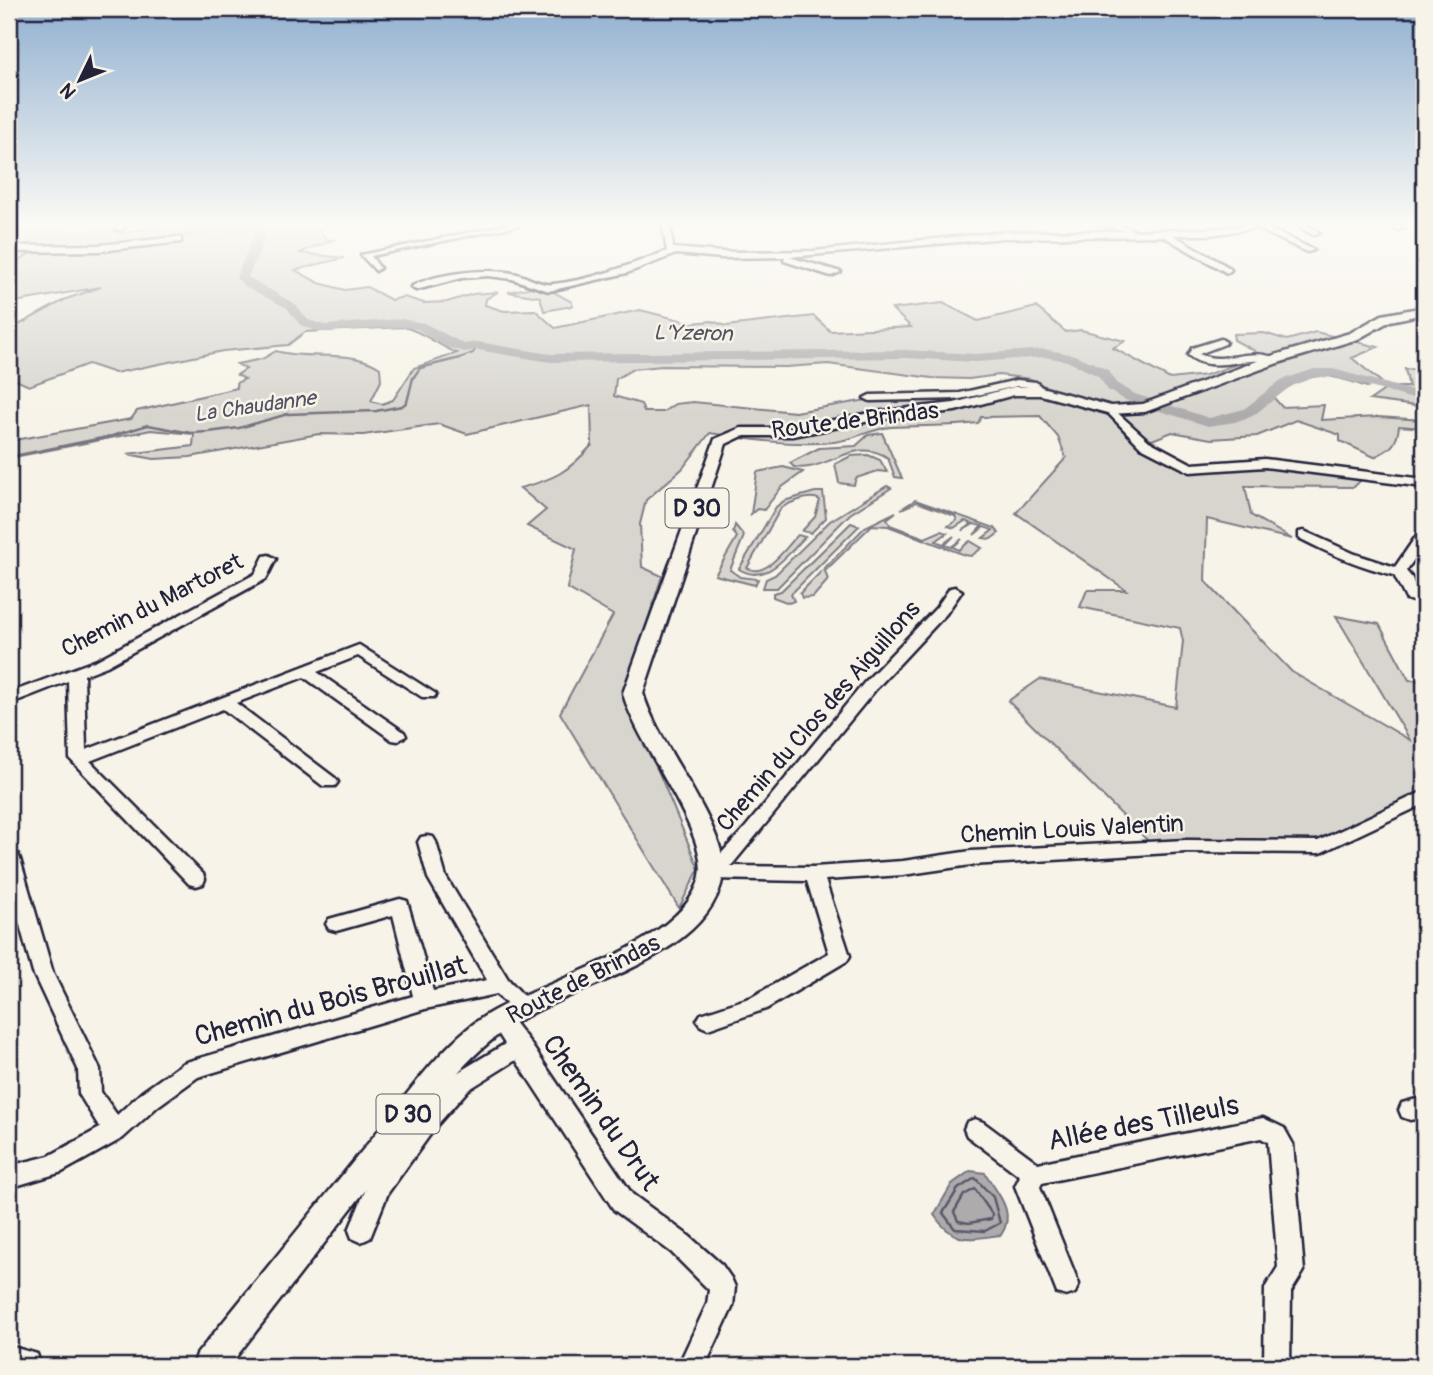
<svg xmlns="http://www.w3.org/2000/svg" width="1433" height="1375" font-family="Pangolin,sans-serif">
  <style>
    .green { fill: #d8d5cf; stroke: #7d7c85; stroke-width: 2 }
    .water { fill: #aeabad; stroke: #76747f; stroke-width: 2 }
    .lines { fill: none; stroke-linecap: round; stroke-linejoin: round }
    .shore { stroke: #5a5969; stroke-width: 2.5 }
    .stream-far1 { stroke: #76747f; stroke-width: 2 }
    .stream { stroke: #76747f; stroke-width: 2.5 }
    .river { fill: #aeabad; fill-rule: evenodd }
    .minor-casing { stroke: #22223b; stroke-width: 5 }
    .major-casing { stroke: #22223b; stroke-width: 5 }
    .minor { fill: #f7f3e8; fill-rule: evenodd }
    .major { fill: #f7f3e8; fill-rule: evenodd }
    .labels { text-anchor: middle; stroke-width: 5; stroke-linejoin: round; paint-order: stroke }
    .far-water-label { font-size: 21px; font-style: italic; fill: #535263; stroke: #f7f3e8 }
    .shield { fill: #f7f3e8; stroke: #62616f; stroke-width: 2 }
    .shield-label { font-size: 23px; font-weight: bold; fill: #22223b }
    .street-label { font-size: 24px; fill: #22223b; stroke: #f7f3e8 }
    .near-street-label { font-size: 28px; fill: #22223b; stroke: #f7f3e8 }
  </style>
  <rect width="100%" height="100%" fill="#f7f3e8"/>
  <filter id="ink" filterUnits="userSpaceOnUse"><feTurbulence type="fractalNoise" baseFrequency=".0143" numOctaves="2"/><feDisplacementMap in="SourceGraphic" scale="14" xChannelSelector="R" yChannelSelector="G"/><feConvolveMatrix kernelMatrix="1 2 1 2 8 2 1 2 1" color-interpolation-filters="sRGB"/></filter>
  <g filter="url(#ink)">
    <g class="green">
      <path d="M9 223H128L115 230 121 234 169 223 187 226 197 223H313L326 239 333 240 299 253 344 258 295 270 319 283 345 290 367 287 391 300 404 297 424 303 447 302 473 294 498 292 486 299 485 305 504 311 535 310 555 328 640 310 692 323 712 321 726 326 814 316 830 331 911 327 892 309 943 303 978 321 1036 307 1066 332 1081 330 1125 341 1113 348 1170 379 1206 375 1254 358 1255 351 1234 340 1233 334 1264 333 1287 340 1316 332 1378 347 1352 358 1380 381 1367 387C1326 372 1310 370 1273 397L1282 407 1324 405 1321 420 1378 417 1424 420V428L1399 426C1397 445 1391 449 1374 457L1340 441V435L1296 420 1257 436 1211 439 1172 432 1147 442 1114 413 1050 389 1031 379 999 375 969 379 932 378 828 364 786 367 662 366 633 369 616 379 614 396 641 404 644 412H663L675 404 693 402 795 412 873 399H962L998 390 1007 395 1046 394 1112 413 1141 444 1186 471 1265 465 1364 477 1354 487 1245 486 1251 515 1292 539 1207 519 1205 581 1292 672 1410 740 1336 616 1379 624 1409 680 1424 681V792L1307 844 1149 842 1008 701 1040 679 1176 707 1183 641 1180 628 1080 607 1087 590H1126L1016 513 1066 458 1058 437 1040 416 981 417 978 423C949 427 920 425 891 427 871 429 853 440 834 442 792 446 751 440 710 433L682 469 646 500 640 524 642 567 662 576 625 691 699 869 679 908 560 713 613 615 567 588 576 549 527 526 546 510 520 488C555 479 568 472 592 445L591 405 467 434 439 424 363 435 319 434 190 457 154 459 127 454 193 446 194 434 151 430 9 458V441L131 419 137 411 237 388 236 383 245 379 237 375 246 369 237 364 262 359 276 351C309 361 351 348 380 368L381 381 371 401 382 404 393 400 414 368 457 353C438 346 424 332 404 327L305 332 288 345 223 351 115 373 88 364 29 386 9 377V330L66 299 101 287 9 303V267L32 252 9 251Z"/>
      <polygon points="532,287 552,291 572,302 572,306 544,311 540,297 508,292"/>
      <polygon points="1405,369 1424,370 1424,407 1370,400 1389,387 1409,387"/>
      <path d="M882 433 902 478 895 477 888 458C855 435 826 473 794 467L790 463 819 448 856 446 868 435Z"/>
      <polygon points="868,455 880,460 887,472 878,471 856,478 854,485 839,483 835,464 851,456"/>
      <polygon points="783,467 803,472 781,488 764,510 757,509 751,514 757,472"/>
      <polygon points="887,486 891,488 850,514 777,588 763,588 766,579 775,575 830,521"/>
      <path d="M815 492H823L826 518 811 533 802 531 815 517 820 500C810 494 791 502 781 508L747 568C766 579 785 548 798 535L805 537C787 555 766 586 739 569L776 507 784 501Z"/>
      <polygon points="915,500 995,528 999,533 991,539 983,538 993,530 984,527 974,535 982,526 974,524 962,531 972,524 965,521 954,528 948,526 957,520 955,516 917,502 901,509"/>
      <polygon points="896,512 887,519 890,525 925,538 941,531 947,533 936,541 943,544 954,536 945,545 951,547 962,539 953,547 959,550 970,541 982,548 971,556 965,555 888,526 872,525 825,571 828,580 813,597 802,598 800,593 865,527"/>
      <polygon points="851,523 859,526 791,594 794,601 789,603 773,597 773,593 781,591"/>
      <polygon points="735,525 744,536 730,570 740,577 758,579 755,585 715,575 737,537 733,532"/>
    </g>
    <path class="water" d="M970 1171 985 1173C997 1193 1017 1212 1001 1235 968 1239 955 1245 934 1215L952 1184Z"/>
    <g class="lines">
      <g class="shore">
        <polygon points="975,1178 993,1197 1000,1223 985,1231 955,1229 943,1213 958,1189"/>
        <polygon points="975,1189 992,1214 991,1219 969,1223 958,1221 954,1212 964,1195"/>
      </g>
      <polyline class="stream-far1" points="457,359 473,353 478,346"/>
      <polyline class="stream" points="9,457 112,436 148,425 191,433 208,432 239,428 288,414 376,411 402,406 407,402 413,378 420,368 464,357"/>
      <polygon class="river" points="235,223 265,230 266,235 248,277 295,304 308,320 325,325 401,319 424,323 464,344 478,342 550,354 906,350 976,354 1044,349 1074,355 1094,363 1108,370 1118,384 1135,394 1209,418 1244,409 1281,380 1314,369 1333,369 1410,390 1413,389 1412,379 1424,373 1424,394 1410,398 1333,377 1315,377 1291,386 1254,415 1235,422 1208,426 1125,400 1108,390 1098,376 1067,361 1044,357 976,362 906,358 550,362 478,350 464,352 446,347 417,329 401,327 320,332 300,325 287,308 246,287 236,278 255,232 221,230 155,246 150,243 194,230"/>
      <g class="minor-casing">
        <g id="minor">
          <polygon points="120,223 128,223 122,230 116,230"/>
          <polygon points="515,223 530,223 371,256 380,268 376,271 361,255"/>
          <path d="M662 223H670L673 248 722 252 814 251 1004 232 1126 231 1096 223 1128 227 1132 229 1130 231 1209 229 1280 223 1266 227 1314 250 1307 252 1256 228 1209 235H1173L1230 268 1231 270 1227 273 1163 236 1004 238 789 257 841 272 831 276 784 261 785 257 722 258 676 254 627 273 549 291 512 279 488 276 462 278 416 290 411 287C434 273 490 267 517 274 528 277 542 286 553 284 592 280 630 265 667 251Z"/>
          <polygon points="1293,223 1303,223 1320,233 1313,235"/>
          <polygon points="1386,223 1396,223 1404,228 1397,230"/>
          <polygon points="178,237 181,238 181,242 100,251 9,252 9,246 100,245"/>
          <path d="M1221 339 1226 342 1225 344 1199 354C1224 366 1255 345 1278 360 1271 365 1261 360 1252 361 1230 362 1206 371 1188 355L1192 348Z"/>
          <polygon points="1017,380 1036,382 1046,391 1041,394 1029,387 1017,386 960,399 870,401 864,398 870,395 960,393"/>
          <polygon points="1111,407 1149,441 1192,464 1265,459 1424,479 1424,487 1265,467 1190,472 1141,447 1107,412 1107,408"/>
          <path d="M1304 531 1355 554 1395 567 1419 532 1424 531V545L1406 571 1412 578 1417 593 1424 596V605L1406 599 1394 575C1360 567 1330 554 1299 538V532Z"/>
          <polygon points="269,555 276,559 266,579 107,666 84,675 86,750 359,645 436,694 434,697 422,697 358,656 317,672 404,732 406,736 398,741 392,740 304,677 236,703 335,778 338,782 335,786 323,786 223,709 90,761 203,874 205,879 203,884 196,886 189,884 70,759 68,681 9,704 9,693 97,660 255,574 264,556"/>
          <polygon points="955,587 962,591 946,614 876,689 731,866 814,867 903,861 971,851 1186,840 1318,841 1424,791 1424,804 1320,853 1186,852 971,865 903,875 825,880 850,956 847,961 766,1009 708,1029 701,1026 697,1020 701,1014 752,997 829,953 807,881 712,879 705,877 703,866 705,861 717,858 744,829 864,683 936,608 950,588"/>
          <path d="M427 836 433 837 436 842 446 877 508 979 533 1006 530 1012C515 1017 507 1004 497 994L425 1009 198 1077 158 1106 123 1138 62 1172 9 1188V1166L49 1156 100 1128 79 1094 78 1069 33 973 9 885V853L18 854 20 859 53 973 100 1069 101 1092 117 1115 142 1092 183 1063 413 996 393 915 336 931 329 929 326 924 329 919 400 899 407 901 433 991 487 980 428 878 418 842 421 837Z"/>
          <polygon points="500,1010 507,1013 528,1040 632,1194 689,1236 722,1265 731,1278 735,1287 733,1306 705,1366 678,1366 707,1304 709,1290 671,1252 614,1210 516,1060 468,1090 437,1125 388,1193 370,1238 361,1242 352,1238 349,1230 370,1179 421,1111 452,1076 505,1044 489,1019 493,1013"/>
          <polygon points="1424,1097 1424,1117 1410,1120 1402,1117 1399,1110 1402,1103"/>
          <polygon points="1263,1118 1284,1128 1293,1144 1304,1271 1291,1292 1290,1366 1264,1366 1265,1288 1278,1267 1268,1142 1261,1138 1042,1183 1040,1187 1079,1284 1075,1293 1066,1296 1057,1293 1015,1186 1020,1176 967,1136 964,1129 967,1122 975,1119 983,1122 1038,1163"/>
        </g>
      </g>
      <g class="major-casing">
        <g id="major">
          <path d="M1424 307V314L1390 321 1358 339 1278 363 1145 412 1111 414 1041 395H1014L955 411 875 420 793 436H743L726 444 643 693C656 743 731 831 723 876 708 961 569 985 509 1027 458 1062 422 1117 385 1165 333 1232 281 1299 229 1366H193L197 1354C255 1283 312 1212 370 1141 403 1100 447 1036 493 1011 547 980 686 943 700 876 709 832 635 743 623 693L715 439 741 428H793L875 412 954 403 1014 387H1041L1111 406 1143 404 1268 357 1350 333 1382 315Z"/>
          <polygon points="9,1346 37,1354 41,1366 9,1366"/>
        </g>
      </g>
      <use href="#minor" class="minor"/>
      <use href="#major" class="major"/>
    </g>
  </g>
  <linearGradient id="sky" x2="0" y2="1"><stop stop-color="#91b0d0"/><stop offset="0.54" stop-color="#fbfaf5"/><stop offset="1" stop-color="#fbfaf5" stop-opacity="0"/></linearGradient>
  <rect width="1433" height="415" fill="url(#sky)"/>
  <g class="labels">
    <g class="far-water-label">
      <text transform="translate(693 333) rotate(1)" y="7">L'Yzeron</text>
      <text transform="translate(255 406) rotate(-8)" y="7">La Chaudanne</text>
    </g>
    <g class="shield">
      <rect x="665.5" y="488.5" width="63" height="39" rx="5"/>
      <rect x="376.5" y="1094.5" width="63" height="39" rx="5"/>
    </g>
    <g class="shield-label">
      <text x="697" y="516">D 30</text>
      <text x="408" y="1122">D 30</text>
    </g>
    <g class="street-label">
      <text transform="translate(855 420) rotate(-7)" y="8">Route de Brindas</text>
      <text transform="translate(152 605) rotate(-27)" y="8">Chemin du Martoret</text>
      <text transform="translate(818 716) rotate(-49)" y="8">Chemin du Clos des Aiguillons</text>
      <text transform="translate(1072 829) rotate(-3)" y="8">Chemin Louis Valentin</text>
      <text transform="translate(583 979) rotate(-27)" y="8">Route de Brindas</text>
    </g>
    <g class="near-street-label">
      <text transform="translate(330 1000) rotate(-15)" y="10">Chemin du Bois Brouillat</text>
      <text transform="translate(602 1112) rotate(55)" y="10">Chemin du Drut</text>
      <text transform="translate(1143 1122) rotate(-11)" y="10">Allée des Tilleuls</text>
    </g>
  </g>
  <rect width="1433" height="1375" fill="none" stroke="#f7f3e8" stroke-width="35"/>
  <rect x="18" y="18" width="1398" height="1340" fill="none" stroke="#22223b" stroke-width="2.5" filter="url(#ink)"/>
  <g transform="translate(80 80) rotate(227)" stroke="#f7f3e8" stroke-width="5" paint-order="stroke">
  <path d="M0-5L12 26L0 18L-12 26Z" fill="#22223b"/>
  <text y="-10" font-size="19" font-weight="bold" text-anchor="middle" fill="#22223b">N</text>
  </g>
</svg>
